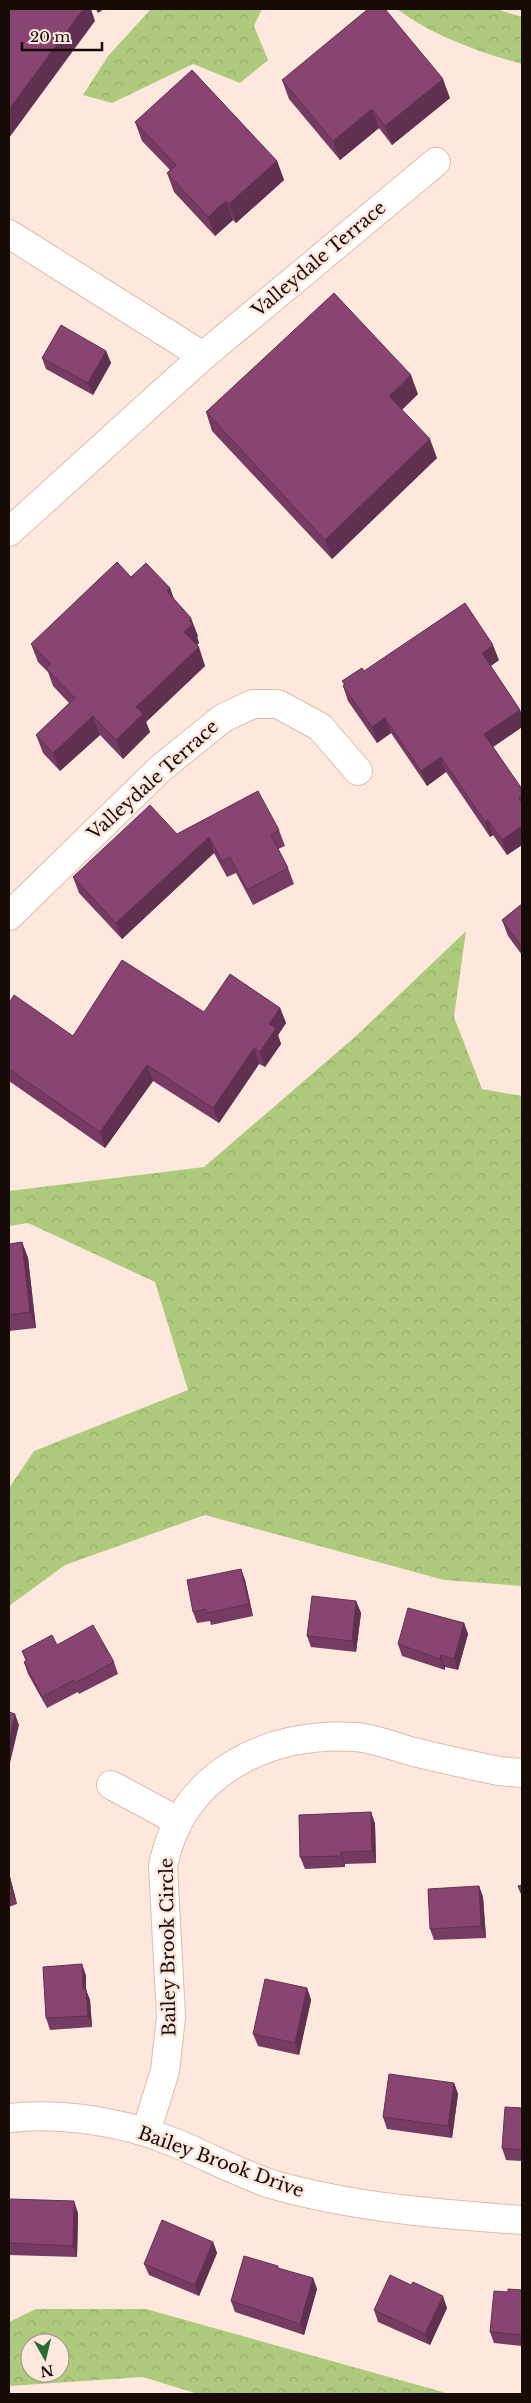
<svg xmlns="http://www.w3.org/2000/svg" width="531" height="2403" font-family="'Libre Baskerville',serif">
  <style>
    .forest { fill: url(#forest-crowns); fill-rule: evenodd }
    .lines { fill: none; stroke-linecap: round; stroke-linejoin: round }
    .minor-casing { stroke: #debbab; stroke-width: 30 }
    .minor { stroke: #fff; stroke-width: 28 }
    .wall { fill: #763b62 }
    .shaded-wall { fill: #603050 }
    .building { fill: #894572; stroke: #603050 }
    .labels { text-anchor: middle; stroke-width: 5; stroke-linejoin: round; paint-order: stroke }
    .street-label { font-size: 18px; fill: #160b06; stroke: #fee8de }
  </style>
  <defs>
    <pattern id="forest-crowns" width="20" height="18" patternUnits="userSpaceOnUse" patternTransform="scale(1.25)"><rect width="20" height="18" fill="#aecb7d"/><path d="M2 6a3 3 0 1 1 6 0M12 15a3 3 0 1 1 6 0" fill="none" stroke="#95ad6b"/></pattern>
  </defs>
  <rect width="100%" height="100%" fill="#fee8de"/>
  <g class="forest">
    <polygon points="151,9 262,9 254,26 268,60 240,83 193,64 112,103 83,95 108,56"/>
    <path d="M397 9H496L522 17V64C481 53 431 35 397 9Z"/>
    <polygon points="466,931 454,1017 482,1089 522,1096 522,1586 444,1580 205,1515 65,1565 9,1606 9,1488 34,1451 188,1390 155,1282 28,1223 9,1226 9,1191 204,1167 356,1036"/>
    <path d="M36 2309H146L450 2394H198L143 2377 9 2386V2322ZM30 2343H60V2373H30Z"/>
  </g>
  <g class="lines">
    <g class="minor-casing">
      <g id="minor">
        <polyline points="9,234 203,356"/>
        <polyline points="9,532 203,356 436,162"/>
        <polyline points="9,916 161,768 223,718 253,704 278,704 320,727 358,771"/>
        <polyline points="111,1785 178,1821"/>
        <path d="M9 2118C60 2112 125 2122 173 2142 206 2155 245 2177 278 2186 358 2208 440 2214 522 2220"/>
        <path d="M146 2132 165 2071 171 2017 163 1866C181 1774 267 1731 355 1737 374 1738 395 1747 414 1752 442 1759 470 1765 499 1771L522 1773"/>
      </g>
    </g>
    <use href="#minor" class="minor"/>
  </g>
  <g class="wall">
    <polygon points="282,80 450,98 392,145 379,128 340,160 289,99"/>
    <polygon points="135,122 277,161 284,180 236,223 233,220 215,236 174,192 167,173 170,170 142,141"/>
    <polygon points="106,351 111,363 93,395 46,369 42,358"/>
    <polygon points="418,394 402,410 437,458 332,559 212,431 206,412"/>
    <polygon points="131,577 170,588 173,597 198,636 197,637 199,643 197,645 205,666 146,722 150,732 123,759 100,735 60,771 43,753 36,735 69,703 53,686 48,672 38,662 31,644"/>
    <polygon points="499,660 491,666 520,710 522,715 522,727 493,747 522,789 522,845 507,855 493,835 490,837 446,772 427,786 391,733 377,743 348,701 343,686 344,685 342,681 364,671"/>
    <polygon points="279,830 285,846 278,849 288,868 294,884 253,905 236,873 227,877 214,853 122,939 79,893 73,877 177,834"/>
    <polygon points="522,904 522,955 508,936 502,920"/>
    <polygon points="9,1003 73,1036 204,1012 280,1008 286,1023 278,1035 281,1044 265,1067 259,1064 219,1123 153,1081 105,1148 9,1081"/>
    <polygon points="22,1242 28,1258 36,1328 9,1331 9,1244"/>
    <polygon points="241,1569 245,1580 253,1616 211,1625 210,1621 197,1623 193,1612"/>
    <polygon points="356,1601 361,1613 356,1652 311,1647 307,1636"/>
    <polygon points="464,1623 468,1634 458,1670 445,1667 445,1670 402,1656 398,1644"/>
    <polygon points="57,1645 114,1662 118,1674 79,1694 78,1692 47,1708 28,1674 24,1662 26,1662 22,1651"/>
    <polygon points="371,1812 375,1824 376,1863 345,1864 345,1867 305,1869 300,1857"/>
    <polygon points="9,1873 17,1904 9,1907"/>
    <polygon points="479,1886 483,1897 486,1938 434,1940 430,1929"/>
    <polygon points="82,1964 86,1976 86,1990 90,2000 92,2027 50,2030 46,2018"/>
    <polygon points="307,1988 311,2000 299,2055 258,2046 253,2034"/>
    <polygon points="454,2083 458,2094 452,2138 387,2129 383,2117"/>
    <polygon points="522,2108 522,2161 506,2160 502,2148"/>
    <polygon points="9,2199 78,2213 77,2257 9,2255"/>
    <polygon points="213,2242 217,2253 199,2296 149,2275 144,2264"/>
    <polygon points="313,2278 317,2289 304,2335 235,2312 231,2301"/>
    <polygon points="411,2285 447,2308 430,2345 378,2322 374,2310"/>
    <polygon points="522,2290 522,2346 494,2343 490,2332 508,2292"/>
  </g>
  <g class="shaded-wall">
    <polygon points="83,9 91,9 95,21 9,138 9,109"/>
    <polygon points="96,9 104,9 98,13"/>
    <polygon points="443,79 450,98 392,145 385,126"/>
    <polygon points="372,109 379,128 340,160 333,141"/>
    <polygon points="277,161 284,180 236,223 229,204"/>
    <polygon points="226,201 233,220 215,236 208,217"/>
    <polygon points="106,351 111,363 93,395 88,383"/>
    <polygon points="411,375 418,394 396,415 389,396"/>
    <polygon points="430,439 437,458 332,559 325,540"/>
    <polygon points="170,588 177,607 167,591"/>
    <polygon points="191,618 198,636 197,637 199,643 191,651 184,632 189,621"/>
    <polygon points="493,645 499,660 487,668 482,653"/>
    <polygon points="199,647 205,666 146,722 150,732 123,759 116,740 136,707"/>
    <polygon points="520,710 522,715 522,727 490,749 484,734"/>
    <polygon points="93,716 100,735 60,771 53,753"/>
    <polygon points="385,718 391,733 377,743 372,727"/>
    <polygon points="441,757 446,772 427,786 421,771"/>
    <polygon points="488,820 493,835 490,837 485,822"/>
    <polygon points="522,826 522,845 507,855 502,840"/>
    <polygon points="209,837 214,853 122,939 116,923"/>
    <polygon points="280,1008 286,1023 278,1035 281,1044 265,1067 260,1052 269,1024"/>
    <polygon points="254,1048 259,1064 219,1123 213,1108"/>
    <polygon points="147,1065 153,1081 105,1148 100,1132"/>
    <polygon points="22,1242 28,1258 36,1328 30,1312"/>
    <polygon points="241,1569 245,1580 253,1616 249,1604"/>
    <polygon points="356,1601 361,1613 356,1652 352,1641"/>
    <polygon points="464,1623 468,1634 458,1670 454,1659"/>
    <polygon points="441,1655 445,1667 445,1670 440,1659"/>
    <polygon points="15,1714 19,1725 9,1767 9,1739"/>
    <polygon points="371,1812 375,1824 376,1863 372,1851"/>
    <polygon points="341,1852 345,1864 345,1867 341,1856"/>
    <polygon points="9,1873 17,1904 12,1893 9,1878"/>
    <polygon points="479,1886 483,1897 486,1938 481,1926"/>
    <polygon points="82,1964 86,1976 86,1990 90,2000 92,2027 88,2016 83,1989"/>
    <polygon points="307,1988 311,2000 299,2055 295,2043"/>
    <polygon points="454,2083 458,2094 452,2138 448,2126"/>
    <polygon points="74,2201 78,2213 77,2257 73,2246"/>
    <polygon points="213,2242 217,2253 199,2296 195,2285"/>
    <polygon points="313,2278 317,2289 304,2335 300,2324"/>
    <polygon points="443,2296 447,2308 430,2345 425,2334"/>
  </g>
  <g class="building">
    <polygon points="9,9 83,9 9,109"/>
    <polygon points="368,9 385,9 443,79 385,126 372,109 333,141 282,80"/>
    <polygon points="192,70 277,161 229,204 226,201 208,217 167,173 176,165 135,122"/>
    <polygon points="334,293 411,375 389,396 430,439 325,540 206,412"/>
    <polygon points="61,325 106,351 88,383 42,358"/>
    <polygon points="117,562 131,577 146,563 170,588 167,591 191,618 189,621 193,624 184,632 199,647 136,707 143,714 116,740 93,716 53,753 36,735 75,698 46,668 51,664 31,644"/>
    <polygon points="465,603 493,645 482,653 520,710 484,734 522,789 522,796 519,798 522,803 522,826 502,840 488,820 485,822 441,757 421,771 385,718 372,727 343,686 345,684 342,681 362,668 364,671"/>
    <polygon points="258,791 279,830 271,835 288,868 247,890 230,857 222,861 209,837 116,923 73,877 150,805 177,834"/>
    <polygon points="522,904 522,947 502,920"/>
    <polygon points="122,960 204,1012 230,974 280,1008 269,1024 276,1028 260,1052 254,1048 213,1108 147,1065 100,1132 9,1069 9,1003 14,995 73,1036"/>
    <polygon points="22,1242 30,1312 9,1315 9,1244"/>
    <polygon points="241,1569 249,1604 207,1613 206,1609 193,1612 187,1580"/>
    <polygon points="312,1596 356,1601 352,1641 307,1636"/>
    <polygon points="408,1608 464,1623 454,1659 441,1655 440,1659 398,1644"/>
    <polygon points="93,1625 114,1662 75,1683 74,1680 42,1697 24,1662 27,1661 22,1651 52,1635 57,1645"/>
    <polygon points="9,1712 15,1714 9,1739"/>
    <polygon points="371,1812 372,1851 341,1852 341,1856 300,1857 299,1815"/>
    <polygon points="9,1878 12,1893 9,1894"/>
    <polygon points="522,1885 522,1895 518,1886"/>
    <polygon points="479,1886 481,1926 430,1929 428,1889"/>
    <polygon points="82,1964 83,1989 86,1989 88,2016 46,2018 43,1967"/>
    <polygon points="265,1979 307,1988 295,2043 253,2034"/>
    <polygon points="389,2074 454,2083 448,2126 383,2117"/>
    <polygon points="505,2107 522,2108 522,2150 502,2148"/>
    <polygon points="9,2199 74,2201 73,2246 9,2243"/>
    <polygon points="162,2220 213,2242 195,2285 144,2264"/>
    <polygon points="244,2256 278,2266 278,2268 313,2278 300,2324 231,2301"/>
    <polygon points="390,2275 411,2285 413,2282 443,2296 425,2334 374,2310"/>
    <polygon points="508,2289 522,2290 522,2335 490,2332 494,2291 508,2292"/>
  </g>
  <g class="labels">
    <g class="street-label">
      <text transform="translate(319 259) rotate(-40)" y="6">Valleydale Terrace</text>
      <text transform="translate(153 780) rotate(-42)" y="6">Valleydale Terrace</text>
      <text transform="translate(168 1947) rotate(-91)" y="6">Bailey Brook Circle</text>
      <text transform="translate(221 2162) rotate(20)" y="6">Bailey Brook Drive</text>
    </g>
  </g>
  <rect width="531" height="2403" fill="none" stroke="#160b06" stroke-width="20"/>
  <g transform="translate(45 2358) rotate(172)"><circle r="24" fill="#fee8de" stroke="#a19088"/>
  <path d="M0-4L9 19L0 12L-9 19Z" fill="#2a6932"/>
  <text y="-8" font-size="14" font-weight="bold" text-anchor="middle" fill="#160b06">N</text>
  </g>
  <path d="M22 42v8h80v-8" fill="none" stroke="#160b06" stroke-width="2.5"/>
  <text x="30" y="42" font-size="15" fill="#160b06" stroke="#fee8de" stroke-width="4" paint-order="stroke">20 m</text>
</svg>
